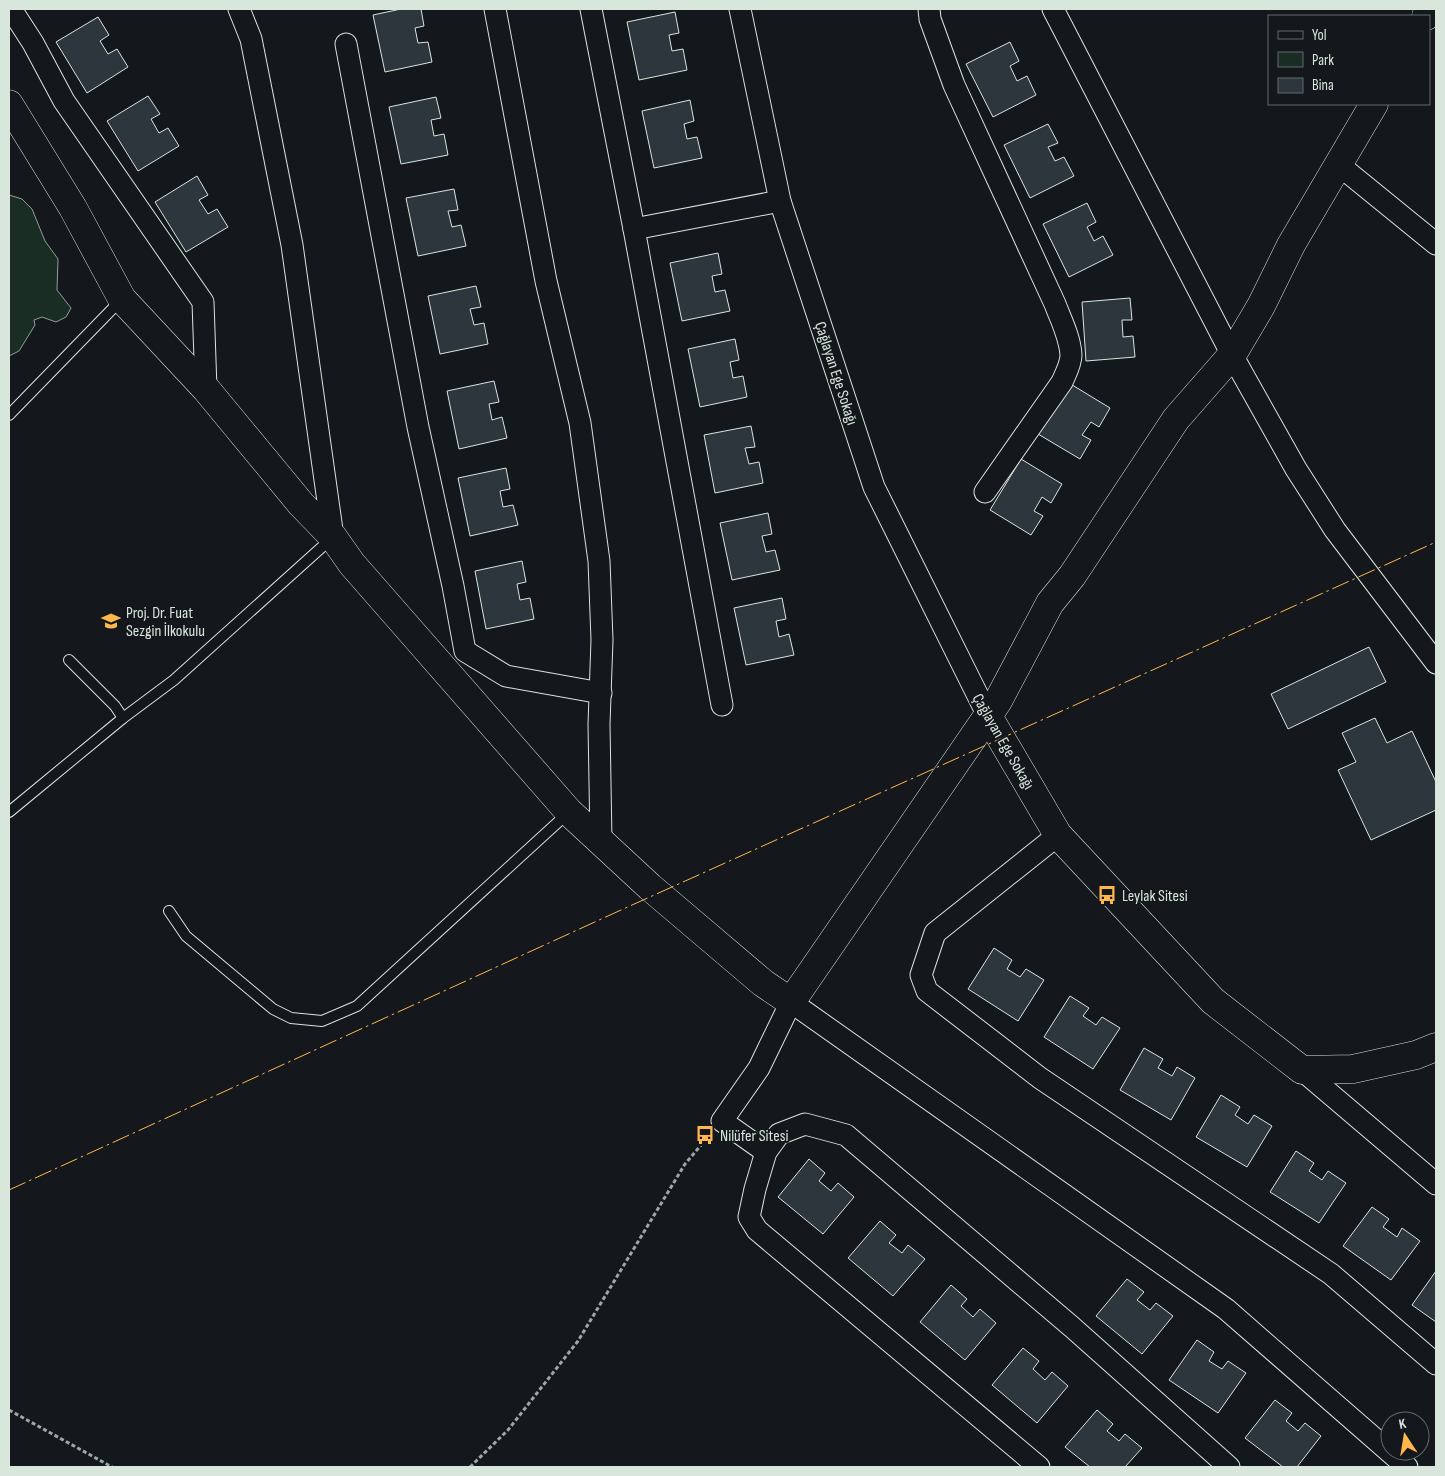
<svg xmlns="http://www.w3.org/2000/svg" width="1445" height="1476" font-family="'Sofia Sans Condensed',sans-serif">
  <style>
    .green { fill: #1a2d24; stroke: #939e99 }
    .building { fill: #2c363c; stroke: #d8e6dc }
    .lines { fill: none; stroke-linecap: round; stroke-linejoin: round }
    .lane-casing { stroke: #d8e6dc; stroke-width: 12 }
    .street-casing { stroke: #d8e6dc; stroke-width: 23 }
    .secondary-casing { stroke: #d8e6dc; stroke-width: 29 }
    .path { stroke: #9da8a2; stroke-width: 3; stroke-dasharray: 4 2.5; stroke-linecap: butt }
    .lane { stroke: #14181c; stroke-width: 10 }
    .street { stroke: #14181c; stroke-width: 21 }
    .secondary { stroke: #14181c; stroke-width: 28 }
    .power { stroke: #ffb74d; stroke-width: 1; stroke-dasharray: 18 4 2.5 4; stroke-linecap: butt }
    .labels { text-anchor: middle; stroke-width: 4; stroke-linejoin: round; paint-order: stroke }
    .street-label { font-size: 16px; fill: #d8e6dc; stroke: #14181c }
    .poi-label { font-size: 16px; fill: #d8e6dc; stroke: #14181c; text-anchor: start }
  </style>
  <rect width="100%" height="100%" fill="#14181c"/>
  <polygon class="green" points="9,195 22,199 32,209 45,241 58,259 57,290 71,308 66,317 56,322 42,317 34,320 35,325 19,351 9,356"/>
  <g class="building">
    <polygon points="401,9 421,9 424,26 415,28 418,43 428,42 432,62 385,72 373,15"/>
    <polygon points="675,12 679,33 669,35 672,51 683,49 687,70 639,80 627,22"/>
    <polygon points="98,17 109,35 100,41 108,54 117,49 128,67 87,93 56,42"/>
    <polygon points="1010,42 1019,61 1010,66 1017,81 1027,76 1036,95 993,117 966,64"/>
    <polygon points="148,96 160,114 151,119 159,133 168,128 179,146 138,171 107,121"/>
    <polygon points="436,97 441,118 431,120 434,136 444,134 448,155 401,164 389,107"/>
    <polygon points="690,100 694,121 684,124 687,139 697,137 702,158 654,168 642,111"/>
    <polygon points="1048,124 1058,143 1048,147 1055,161 1064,157 1074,176 1030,198 1004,145"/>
    <polygon points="197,176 208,195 199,200 208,214 217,209 228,227 186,252 155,202"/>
    <polygon points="454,189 458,210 448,211 452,227 461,225 466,246 418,256 406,198"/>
    <polygon points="1087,203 1096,222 1087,227 1094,241 1103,236 1113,255 1069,277 1043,224"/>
    <polygon points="718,253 722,274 712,276 715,292 725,290 730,311 682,321 670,263"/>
    <polygon points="476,286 481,307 470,309 474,325 484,323 488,344 440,354 428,296"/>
    <polygon points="1130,298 1132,320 1122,320 1123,337 1133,336 1135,357 1086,361 1082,302"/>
    <polygon points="735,339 739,360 730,362 733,378 743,376 747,397 700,407 688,349"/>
    <polygon points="494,381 499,402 489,404 492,420 502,417 507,438 459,449 447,391"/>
    <polygon points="1069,383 1110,408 1099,427 1091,422 1082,435 1091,440 1080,459 1038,434"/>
    <polygon points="751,426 755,447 745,448 749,464 759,462 763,483 715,493 704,435"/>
    <polygon points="1021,459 1062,484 1051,503 1042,497 1034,511 1043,516 1031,535 990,510"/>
    <polygon points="506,468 510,489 500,491 503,507 513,505 518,525 470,536 458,478"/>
    <polygon points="768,513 772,534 762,536 766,552 775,550 780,570 732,580 720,523"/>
    <polygon points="522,561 526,582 517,584 520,600 530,598 534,619 486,629 475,571"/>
    <polygon points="782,598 786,619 776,621 779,637 789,634 794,655 746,665 734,608"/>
    <polygon points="1369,647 1386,682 1288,729 1271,694"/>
    <polygon points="1375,718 1387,743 1412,731 1436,782 1436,810 1371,840 1338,770 1356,762 1342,733"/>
    <polygon points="994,948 1012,960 1007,969 1020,977 1026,969 1044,980 1018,1021 968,989"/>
    <polygon points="1070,996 1089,1008 1083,1016 1096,1025 1102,1017 1120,1028 1093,1069 1044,1037"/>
    <polygon points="1144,1048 1163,1059 1158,1068 1172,1076 1177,1067 1195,1078 1171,1120 1120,1090"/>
    <polygon points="1221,1095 1240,1107 1235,1115 1248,1124 1254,1115 1272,1126 1247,1167 1196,1137"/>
    <polygon points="1296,1151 1314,1163 1309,1171 1322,1180 1328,1171 1346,1183 1319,1223 1270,1192"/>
    <polygon points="809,1159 825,1173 819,1181 831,1191 838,1183 854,1197 823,1234 778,1197"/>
    <polygon points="1372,1207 1389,1219 1383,1227 1397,1237 1402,1228 1420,1241 1391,1280 1343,1246"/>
    <polygon points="880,1221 896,1235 889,1243 902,1253 908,1245 925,1259 893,1296 848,1258"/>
    <polygon points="1436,1271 1436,1322 1412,1305"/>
    <polygon points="1127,1279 1144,1292 1137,1300 1150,1310 1156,1303 1173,1316 1142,1354 1096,1316"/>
    <polygon points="951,1285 967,1299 961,1306 973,1317 980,1309 996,1323 965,1360 920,1322"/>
    <polygon points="1197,1340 1214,1352 1209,1361 1222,1369 1228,1361 1246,1373 1218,1413 1169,1380"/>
    <polygon points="1023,1348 1039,1361 1033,1369 1045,1380 1052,1372 1068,1386 1037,1423 992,1385"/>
    <polygon points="1275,1400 1292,1413 1286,1421 1298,1431 1305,1423 1321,1436 1297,1467 1283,1467 1245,1438"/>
    <polygon points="1097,1410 1113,1424 1107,1431 1119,1441 1125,1434 1142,1448 1125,1467 1090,1467 1065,1447"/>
  </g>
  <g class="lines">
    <g class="lane-casing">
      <g id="lane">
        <polyline points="9,415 121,300"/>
        <polyline points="69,660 115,706 123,718"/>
        <polyline points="9,812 123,718 174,680 332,538"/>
        <polyline points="169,911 186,936 273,1009 291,1018 322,1021 357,1006 568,813"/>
      </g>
    </g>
    <g class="street-casing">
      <g id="street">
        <polyline points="11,9 33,43 64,101 203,302 206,389"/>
        <polyline points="239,9 251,39 292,245 333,537"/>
        <polyline points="495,9 546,281 580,423 599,561 602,640 599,724 601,841"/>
        <polyline points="591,9 634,229 722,705"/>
        <polyline points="740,9 780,201 874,487 988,716"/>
        <path d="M929 9 930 19 954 85 1055 304C1061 320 1070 337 1071 355 1071 364 1066 373 1062 382L985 492"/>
        <polyline points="1053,9 1232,355 1296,469 1335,530 1436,663"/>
        <polyline points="346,44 418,427 453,586 465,651 506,676 601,693"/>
        <polyline points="1339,165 1436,244"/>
        <polyline points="634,229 780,201"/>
        <polyline points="1058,835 935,933 921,975 927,991 1040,1078 1331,1274 1436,1364"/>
        <polyline points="1302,1070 1436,1184"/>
        <polyline points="766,1152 722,1121 759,1068 791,1002 1226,1309 1407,1467"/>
        <polyline points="1039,1467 757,1230 749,1217 755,1189 766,1152 779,1134 805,1124 846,1135 1072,1327 1229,1467"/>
      </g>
    </g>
    <g class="secondary-casing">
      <g id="secondary">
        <polyline points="1426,16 1431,9"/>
        <polyline points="9,104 73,208 122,299 206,389 301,504 333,537 352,564 569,812 650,887 763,983 791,1002 998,701 1050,603 1072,576 1176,419 1232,355 1261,306 1291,245 1374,104"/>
        <polyline points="988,716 1058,835 1213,1001 1302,1070 1353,1069 1416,1055 1436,1047"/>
      </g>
    </g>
    <g class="path">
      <polyline points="9,1410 112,1467"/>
      <polyline points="470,1467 508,1430 578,1341 685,1164 708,1137"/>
    </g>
    <use href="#lane" class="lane"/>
    <use href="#street" class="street"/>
    <use href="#secondary" class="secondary"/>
    <polyline class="power" points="9,1190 621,910 1436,542"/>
  </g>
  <defs>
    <g id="school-bare" transform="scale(1.5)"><path d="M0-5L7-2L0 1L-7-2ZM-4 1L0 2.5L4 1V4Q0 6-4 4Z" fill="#ffb74d" stroke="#14181c" stroke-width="2.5" paint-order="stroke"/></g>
    <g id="bus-bare" transform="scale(1.5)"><path d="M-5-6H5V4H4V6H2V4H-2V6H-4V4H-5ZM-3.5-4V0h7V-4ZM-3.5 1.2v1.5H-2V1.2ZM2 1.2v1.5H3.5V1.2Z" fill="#ffb74d" stroke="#14181c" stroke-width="2.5" paint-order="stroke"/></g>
  </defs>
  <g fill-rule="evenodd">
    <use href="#school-bare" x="111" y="621"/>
    <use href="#bus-bare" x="1107" y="895"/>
    <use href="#bus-bare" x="705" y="1135"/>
  </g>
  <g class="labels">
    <g class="street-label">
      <text transform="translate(837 373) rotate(72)" y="6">Çağlayan Ege Sokağı</text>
      <text transform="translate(1004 741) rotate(60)" y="6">Çağlayan Ege Sokağı</text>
    </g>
    <g class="poi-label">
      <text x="126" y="618">Proj. Dr. Fuat<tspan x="126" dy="18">Sezgin İlkokulu</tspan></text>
      <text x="1122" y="901">Leylak Sitesi</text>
      <text x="720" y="1141">Nilüfer Sitesi</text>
    </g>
  </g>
  <rect width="1445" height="1476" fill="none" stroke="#d8e6dc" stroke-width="20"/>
  <rect x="1268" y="15" width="162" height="90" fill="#14181c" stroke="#626a69"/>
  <rect x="1278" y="31" width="25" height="8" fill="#14181c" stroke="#626a69"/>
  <text x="1312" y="40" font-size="15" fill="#d8e6dc">Yol</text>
  <rect x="1278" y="52" width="25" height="15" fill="#1a2d24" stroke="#626a69"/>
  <text x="1312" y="65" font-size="15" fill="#d8e6dc">Park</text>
  <rect x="1278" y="78" width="25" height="15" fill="#2c363c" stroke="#626a69"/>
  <text x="1312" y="90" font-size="15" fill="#d8e6dc">Bina</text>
  <g transform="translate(1405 1436) rotate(348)"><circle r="24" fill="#14181c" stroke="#626a69"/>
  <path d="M0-4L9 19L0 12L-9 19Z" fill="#ffb74d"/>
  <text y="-8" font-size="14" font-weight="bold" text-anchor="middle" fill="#d8e6dc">K</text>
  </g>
</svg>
